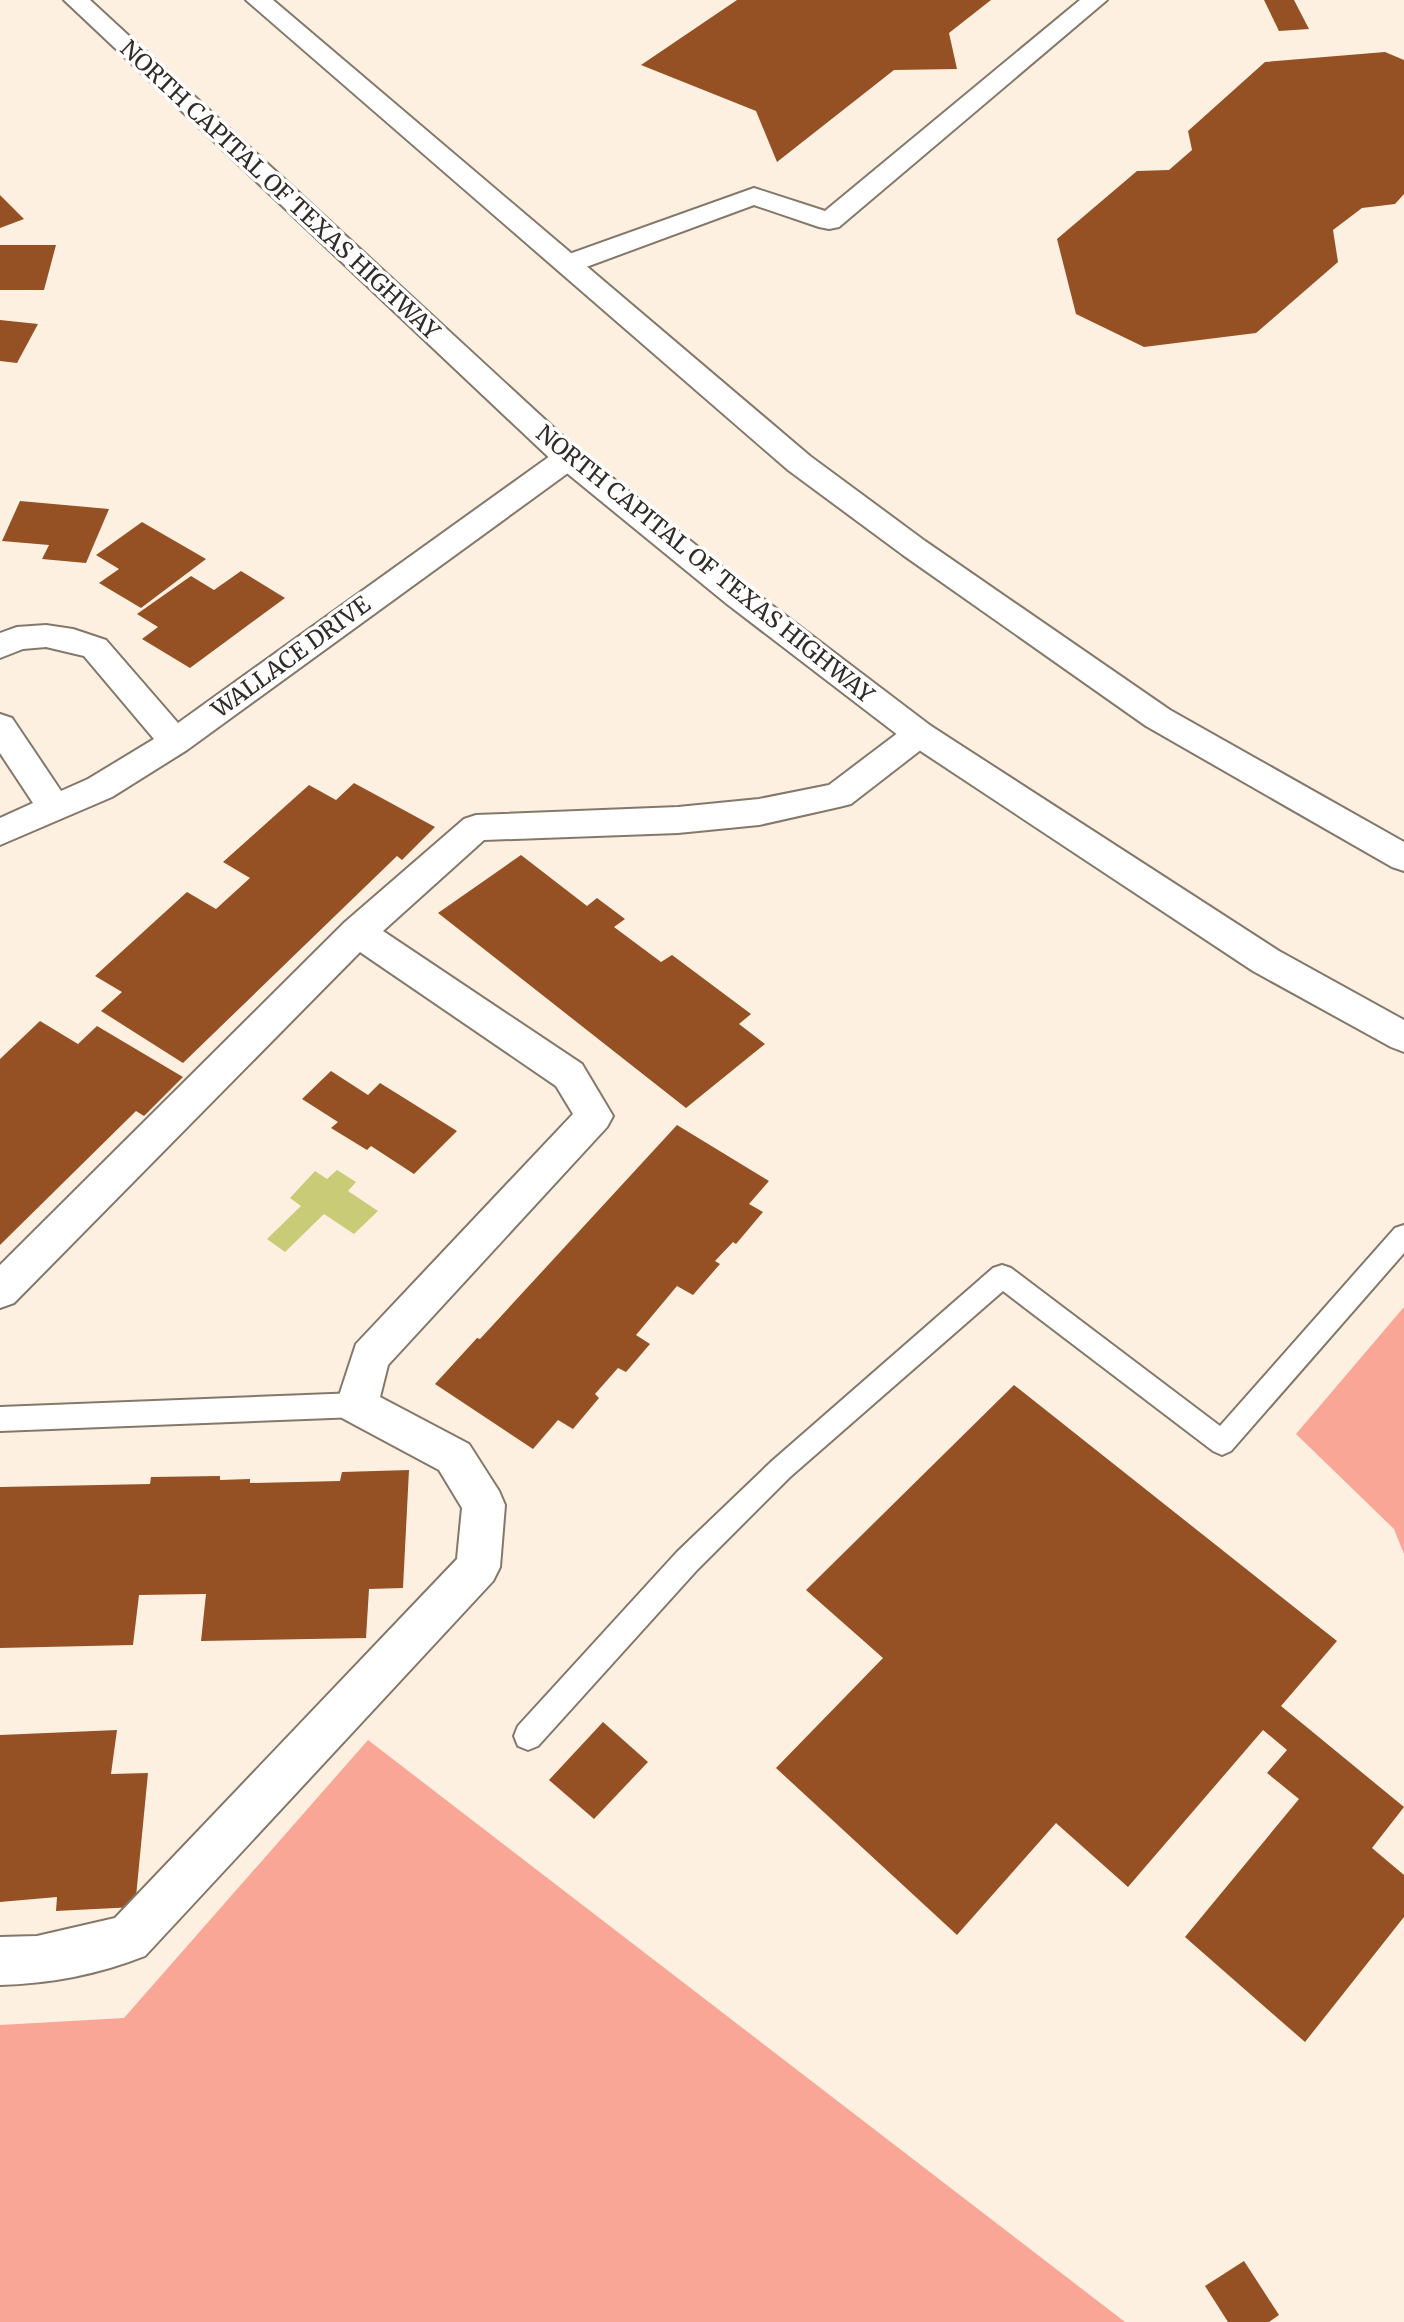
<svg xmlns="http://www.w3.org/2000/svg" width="1404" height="2322" font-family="Merriweather,serif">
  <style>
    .green { fill: #faa696 }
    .water { fill: #c9cb76 }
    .building { fill: #955024 }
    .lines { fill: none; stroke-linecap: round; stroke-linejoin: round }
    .service-casing { stroke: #83786a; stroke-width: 4 }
    .minor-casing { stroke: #83786a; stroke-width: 4 }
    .trunk-casing { stroke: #83786a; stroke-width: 4 }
    .service { fill: #fff; fill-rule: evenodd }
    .minor { fill: #fff; fill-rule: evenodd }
    .trunk { fill: #fff; fill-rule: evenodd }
    .labels { text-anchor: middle; stroke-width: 7; stroke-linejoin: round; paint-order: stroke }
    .street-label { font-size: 23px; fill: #312c27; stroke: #fff }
  </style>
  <rect width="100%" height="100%" fill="#fdf0e1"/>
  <g class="green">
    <polygon points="1404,1307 1404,1554 1394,1529 1296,1434"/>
    <polygon points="368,1740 1125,2322 0,2322 0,2025 124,2018"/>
  </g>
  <polygon class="water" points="337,1170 356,1182 348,1191 378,1211 354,1234 324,1214 285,1252 267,1239 301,1206 290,1198 315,1171 327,1179"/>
  <g class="building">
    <polygon points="737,0 991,0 949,33 957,69 894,70 777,162 756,111 641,65"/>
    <polygon points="1264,0 1294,0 1309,29 1279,31"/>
    <polygon points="1385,52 1404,60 1404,194 1395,204 1362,208 1333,230 1338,262 1256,333 1144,347 1076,314 1057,239 1137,171 1169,170 1192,150 1188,131 1265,62"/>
    <polygon points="0,195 24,219 0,228"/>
    <polygon points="0,245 56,245 44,290 0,290"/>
    <polygon points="0,320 38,324 17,363 0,361"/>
    <polygon points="20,501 109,509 86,563 42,559 49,545 2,541"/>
    <polygon points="142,522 206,559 141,608 99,583 119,569 96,555"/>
    <polygon points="241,571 285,598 190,668 142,639 158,627 137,614 191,576 214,590"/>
    <polygon points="354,783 435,827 402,860 397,856 183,1063 101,1011 122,992 95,976 187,892 216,909 250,878 223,862 309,785 336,800"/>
    <polygon points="521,855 587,906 597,898 625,919 614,927 661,962 672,955 751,1014 739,1024 765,1044 686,1108 438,913"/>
    <polygon points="40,1021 78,1044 97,1026 183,1077 144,1116 136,1111 0,1245 0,1059"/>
    <polygon points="331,1071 368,1095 380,1083 457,1131 414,1174 371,1146 367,1150 331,1128 338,1122 302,1099"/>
    <polygon points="677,1125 769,1181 749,1204 763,1212 736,1244 733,1242 715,1261 720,1264 693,1295 677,1286 636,1335 650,1344 626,1372 618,1368 595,1394 599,1398 573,1429 558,1420 533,1449 435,1384 477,1338 480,1339"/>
    <polygon points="1014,1385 1337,1641 1281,1706 1404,1807 1372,1848 1404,1875 1404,1917 1305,2042 1185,1937 1299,1799 1267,1773 1287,1750 1263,1730 1128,1887 1056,1823 957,1935 776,1768 883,1658 806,1590"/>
    <polygon points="409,1470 403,1588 369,1589 366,1638 201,1641 206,1594 139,1595 133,1645 0,1648 0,1487 150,1484 151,1477 220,1476 220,1480 250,1479 250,1483 340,1481 342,1472"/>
    <polygon points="603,1722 648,1762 594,1819 549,1780"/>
    <polygon points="117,1730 111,1774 148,1773 135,1907 56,1911 57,1897 0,1902 0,1735"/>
    <polygon points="1244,2261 1279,2315 1269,2322 1228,2322 1205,2286"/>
  </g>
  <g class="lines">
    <g class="service-casing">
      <g id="service">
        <polygon points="1404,1225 1404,1253 1231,1451 1222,1455 1213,1451 1003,1291 790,1477 697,1570 538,1746 528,1750 518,1746 514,1736 518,1726 677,1552 772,1461 993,1268 1002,1265 1011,1268 1220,1426 1395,1228"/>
        <polygon points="357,1393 366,1397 370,1405 366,1413 357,1417 0,1431 0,1407"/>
      </g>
    </g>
    <g class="minor-casing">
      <g id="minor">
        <polygon points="1080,0 1107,0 839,227 829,229 819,227 754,205 578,270 568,272 558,270 554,264 558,258 754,188 825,211"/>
        <polygon points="568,448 579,451 583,458 579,465 187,750 112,797 0,845 0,818 33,803 0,753 0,714 12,718 61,791 88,779 154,739 84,656 46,647 23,649 0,658 0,633 17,627 46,625 73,629 106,640 178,723 557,451"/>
        <path d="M919 722 931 726 936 734 931 742 851 804 839 807 759 825 678 833 484 840 383 931 582 1064 613 1116 607 1127 388 1365 380 1397 469 1444 499 1491 505 1505 500 1567 493 1581 145 1956C100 1974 48 1984 0 1985V1937L37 1936 115 1918 457 1559 462 1508 439 1470 342 1418 336 1405 356 1344 573 1114 556 1086 360 952 14 1303 0 1308V1265L345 922 464 819 476 815 678 807 759 799 829 785 907 726Z"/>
      </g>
    </g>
    <g class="trunk-casing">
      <g id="trunk">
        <polygon points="64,0 90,0 579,451 749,588 931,726 1279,951 1404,1020 1404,1052 1391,1047 1253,971 907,742 727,604 557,465"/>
        <polygon points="246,0 273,0 810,456 925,541 1170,710 1404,842 1404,871 1392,867 1146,726 903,555 788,470"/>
      </g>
    </g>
    <use href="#service" class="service"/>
    <use href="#minor" class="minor"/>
    <use href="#trunk" class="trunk"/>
  </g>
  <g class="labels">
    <g class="street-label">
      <text transform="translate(280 190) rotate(43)" y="8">NORTH CAPITAL OF TEXAS HIGHWAY</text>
      <text transform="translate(705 564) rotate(39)" y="8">NORTH CAPITAL OF TEXAS HIGHWAY</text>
      <text transform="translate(291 657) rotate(-36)" y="8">WALLACE DRIVE</text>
    </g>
  </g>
</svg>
